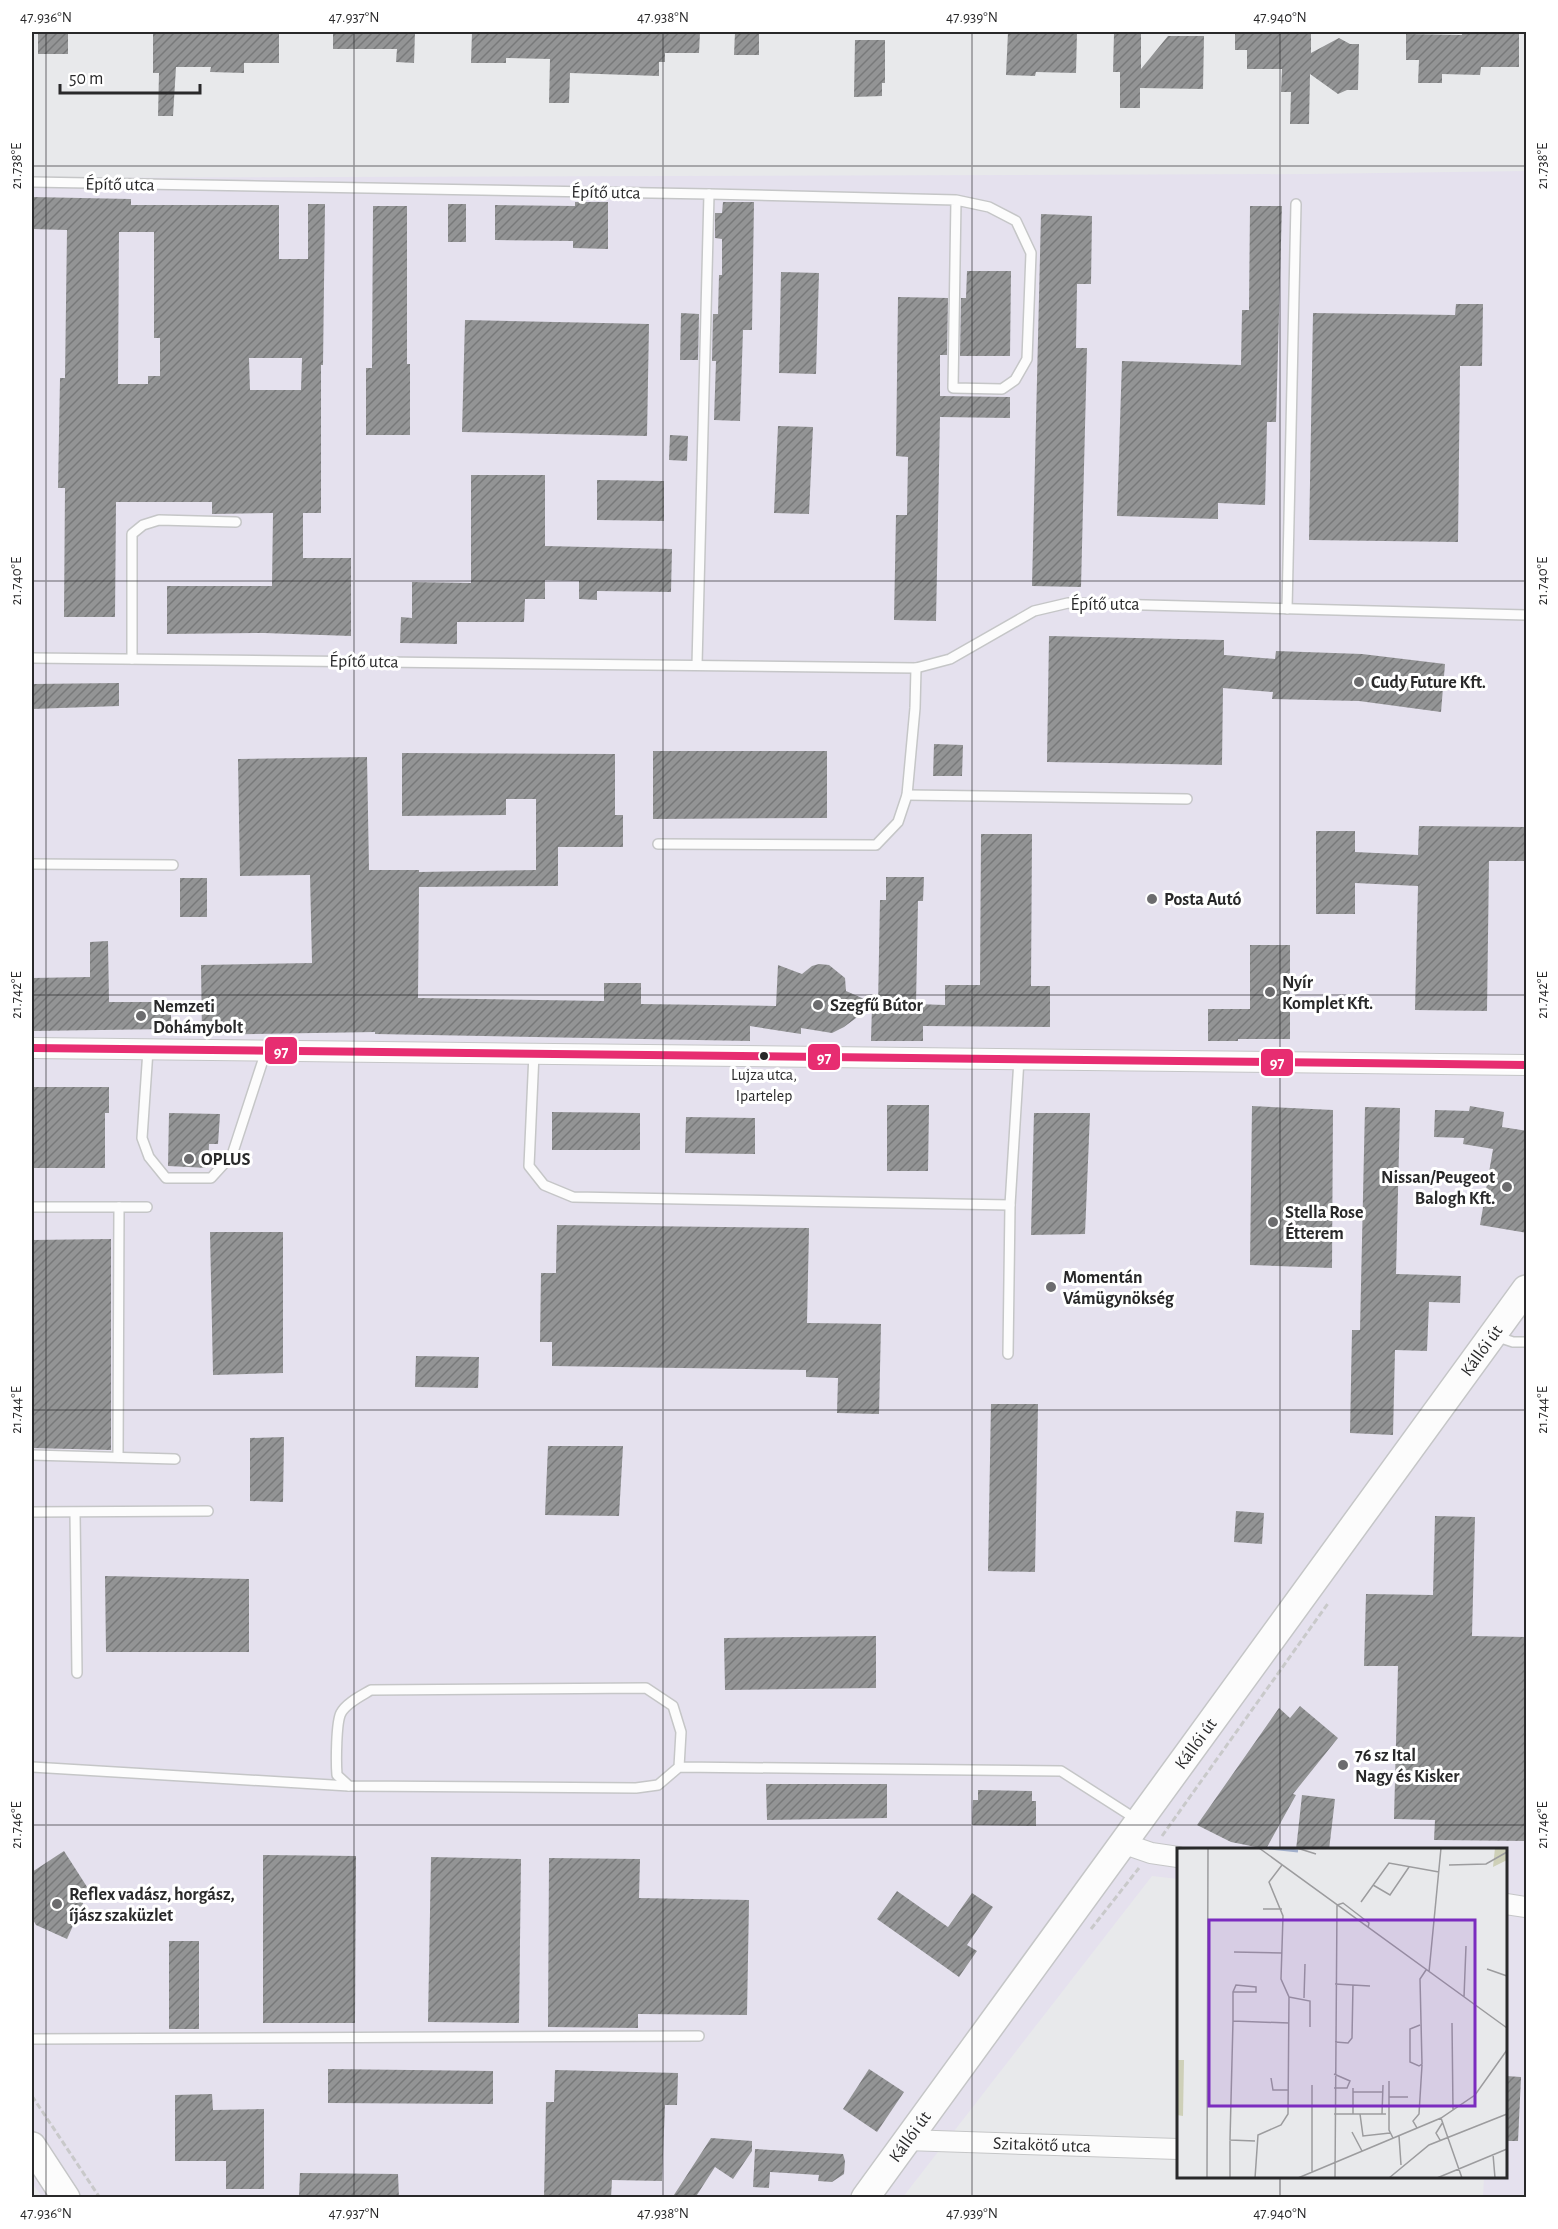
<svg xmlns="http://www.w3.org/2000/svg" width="1558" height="2229" font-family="'Alegreya Sans',sans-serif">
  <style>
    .industrial { fill: #e5e1ee }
    .building { fill: url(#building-hatch); fill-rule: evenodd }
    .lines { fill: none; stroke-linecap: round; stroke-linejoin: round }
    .lane-casing { stroke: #c5c6c7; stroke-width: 12 }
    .street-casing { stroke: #c5c6c7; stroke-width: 22 }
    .secondary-casing { stroke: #c5c6c7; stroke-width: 30 }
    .path { stroke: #c9c9ca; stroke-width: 3; stroke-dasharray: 6 3; stroke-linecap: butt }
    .lane { stroke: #fcfcfc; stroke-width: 9 }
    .street { stroke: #fcfcfc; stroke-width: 20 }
    .secondary { stroke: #fcfcfc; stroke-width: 27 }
    .bus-1-casing { stroke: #fff; stroke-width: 12 }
    .bus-1 { stroke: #e72d71; stroke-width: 8 }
    .ticks { fill: none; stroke: #29292a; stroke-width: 1.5; stroke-opacity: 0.45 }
    .poi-dot { fill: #6c6c6e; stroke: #fff; stroke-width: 2 }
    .bus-dot { fill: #29292a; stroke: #fff; stroke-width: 2 }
    .labels { text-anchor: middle; stroke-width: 6; stroke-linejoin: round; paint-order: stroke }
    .bus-label { font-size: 16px; fill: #29292a; stroke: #fff }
    .street-label { font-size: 18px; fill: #29292a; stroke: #fff }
    .poi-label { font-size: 18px; font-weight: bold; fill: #29292a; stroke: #fff; text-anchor: start }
    .inset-river { fill: none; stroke: #a2b0cc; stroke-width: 3 }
    .inset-road { fill: none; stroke: #9c9c9e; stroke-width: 1.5 }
    .view { fill: #7b2cbf; fill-opacity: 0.15; stroke: #7b2cbf; stroke-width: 3 }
    .inset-edge { fill: none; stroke: #29292a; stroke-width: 3 }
    .line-badge { stroke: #fff; stroke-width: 2 }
    .badge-label { font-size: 16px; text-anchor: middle; font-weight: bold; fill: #fff }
    .neatline { fill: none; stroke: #29292a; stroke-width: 2 }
    .ticks-label { font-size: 15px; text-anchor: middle; fill: #29292a }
  </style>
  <defs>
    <pattern id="building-hatch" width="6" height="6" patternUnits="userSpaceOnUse" patternTransform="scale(1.5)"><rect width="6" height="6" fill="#939495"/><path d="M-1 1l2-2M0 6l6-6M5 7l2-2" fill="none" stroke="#78797a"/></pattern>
  </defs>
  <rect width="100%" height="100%" fill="#e8e9eb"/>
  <polygon class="industrial" points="1526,171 1526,2197 1483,2197 1484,2177 1506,2176 1506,1850 1178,1850 1178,1879 1152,1876 903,2197 43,2198 32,2183 32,178 1310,174"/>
  <g class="building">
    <rect x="38" y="32" width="30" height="22"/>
    <polygon points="153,32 279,32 279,63 244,63 244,73 210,72 211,67 176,67 173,116 158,116 159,73 153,73"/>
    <polygon points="333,32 415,32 414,63 396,62 397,49 333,49"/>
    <polygon points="472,32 700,32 699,53 665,53 665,62 659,62 659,76 570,73 569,103 549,103 550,59 506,58 506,63 471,63"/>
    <polygon points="735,32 759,32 759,55 734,55"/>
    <polygon points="1008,32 1077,32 1076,73 1036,72 1035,76 1006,75"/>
    <polygon points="1235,32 1311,33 1311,53 1339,38 1350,44 1359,44 1358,90 1347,90 1338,94 1310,74 1309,124 1290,124 1291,92 1281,92 1282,69 1247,69 1247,50 1235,50"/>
    <polygon points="1462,32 1519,32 1519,67 1481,67 1480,75 1442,74 1442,83 1418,83 1419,60 1406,60 1406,34 1462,35"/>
    <polygon points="1114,33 1141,33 1141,69 1168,36 1204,36 1203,89 1140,88 1140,108 1120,108 1120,72 1113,72"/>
    <polygon points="855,40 885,40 885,83 882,83 882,96 854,97"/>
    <path d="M32 197 131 199V205H279V259H308V204H325L323 365H321V513H303V558H351V636L264 633 167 634V586H272L273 513 212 514V502H116L115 617H64L65 488H58L60 378H65L67 230 32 229ZM119 232H154V338H160V376H148V384H118ZM249 358H302L301 390H250Z"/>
    <polygon points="575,202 608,202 608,249 573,248 573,241 495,240 495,205 575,206"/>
    <polygon points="723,202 754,202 752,330 743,330 740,421 714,420 716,361 712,361 713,314 718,314 719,275 722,275 722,239 715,238 715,213 722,213"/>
    <rect x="448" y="204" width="18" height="38"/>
    <polygon points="373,206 407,206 407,364 410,364 410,435 366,435 366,368 372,368"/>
    <polygon points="1250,206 1282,206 1276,422 1267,422 1265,505 1218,503 1218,519 1117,516 1122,361 1241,365 1242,310 1249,310"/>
    <polygon points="1041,214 1092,216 1091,284 1077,284 1076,348 1087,348 1081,587 1032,586"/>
    <polygon points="967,271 1011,271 1010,356 960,356 961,298 966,298"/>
    <polygon points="781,272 819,273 816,374 779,373"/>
    <polygon points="898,297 948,298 947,355 940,355 940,396 1010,397 1010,418 940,417 936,621 894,620 896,515 907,515 908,457 896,456"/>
    <polygon points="1456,304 1483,304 1482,366 1460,366 1458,542 1309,540 1313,313 1455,315"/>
    <polygon points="681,313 699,314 698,360 680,360"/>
    <polygon points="465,320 649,324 647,436 462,432"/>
    <polygon points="778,426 813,427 809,514 774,513"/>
    <polygon points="670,435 688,436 687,461 669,460"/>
    <polygon points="471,475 545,475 545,546 672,549 671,592 597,591 597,600 579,599 579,581 545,580 545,599 525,599 524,622 457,622 457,644 400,643 401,617 412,618 412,582 471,583"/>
    <polygon points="597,480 664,481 664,521 597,520"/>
    <polygon points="1049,636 1224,640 1224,655 1275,659 1276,651 1362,654 1445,664 1441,712 1359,701 1272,699 1273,692 1223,688 1222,765 1047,762"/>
    <polygon points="119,683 119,706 32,709 32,684"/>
    <polygon points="934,744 963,745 962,776 933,776"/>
    <polygon points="653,751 827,751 827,818 653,819"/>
    <polygon points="402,753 615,754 615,815 623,815 623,847 558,847 558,886 419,887 418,998 604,1001 604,983 641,983 641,1004 776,1006 778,965 802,974 812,966 819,964 829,965 845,978 846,991 878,1005 880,900 886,900 886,877 924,877 923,901 918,901 916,1004 945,1005 945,985 980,985 981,834 1032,834 1031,986 1050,986 1050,1027 923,1026 923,1041 871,1041 872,1006 844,1027 832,1033 801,1028 801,1034 750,1026 750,1041 375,1034 375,1032 202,1035 201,965 312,963 310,875 240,876 238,759 367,757 369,870 419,870 419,872 536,870 536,799 506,799 506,815 402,816"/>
    <polygon points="1419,826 1527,827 1527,861 1489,861 1487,1011 1415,1010 1418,886 1355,883 1355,914 1316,914 1316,831 1355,831 1355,852 1418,855"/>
    <rect x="180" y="878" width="27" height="39"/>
    <polygon points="108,941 109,1002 171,1002 171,1029 32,1031 32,978 90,977 90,942"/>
    <polygon points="1250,945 1290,945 1290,1039 1238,1039 1238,1041 1208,1041 1208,1009 1250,1009"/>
    <polygon points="32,1087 109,1087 109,1113 105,1113 105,1168 32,1168"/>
    <polygon points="887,1105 929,1105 928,1171 887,1171"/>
    <polygon points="1252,1106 1333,1110 1332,1268 1250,1265"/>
    <polygon points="1470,1106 1504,1112 1502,1127 1527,1131 1527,1233 1480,1225 1493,1149 1463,1144 1464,1138 1434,1137 1435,1110 1469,1111"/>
    <polygon points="1365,1107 1400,1108 1396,1274 1461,1276 1460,1303 1429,1302 1427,1351 1395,1350 1393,1435 1350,1433 1352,1330 1360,1330"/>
    <polygon points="552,1112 640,1113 640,1150 552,1150"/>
    <polygon points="169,1113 220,1114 218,1144 209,1144 208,1168 168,1166"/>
    <polygon points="1034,1113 1090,1113 1085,1234 1031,1235"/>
    <polygon points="686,1117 755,1118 755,1154 685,1153"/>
    <polygon points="557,1225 809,1228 807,1323 881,1324 879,1414 837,1413 838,1378 806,1377 806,1370 552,1366 552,1342 540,1342 541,1273 556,1273"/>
    <polygon points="210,1232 283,1232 283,1373 213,1375"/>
    <polygon points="111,1239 111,1450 32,1448 32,1240"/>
    <polygon points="416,1356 479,1357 478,1388 415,1387"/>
    <polygon points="991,1404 1038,1404 1035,1572 988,1571"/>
    <polygon points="284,1437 283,1502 250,1501 250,1438"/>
    <polygon points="548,1446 623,1446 619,1516 545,1515"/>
    <polygon points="1236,1511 1264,1513 1262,1544 1234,1542"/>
    <polygon points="1435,1516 1475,1517 1472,1636 1527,1637 1527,1841 1434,1840 1435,1820 1394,1819 1398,1666 1364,1666 1366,1594 1433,1595"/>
    <polygon points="105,1576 249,1579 249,1652 106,1652"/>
    <polygon points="876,1636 876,1688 725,1690 724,1638"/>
    <polygon points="1300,1706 1338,1738 1293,1794 1296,1795 1266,1849 1231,1842 1197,1825 1279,1708 1290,1718"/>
    <polygon points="766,1784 887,1784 887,1818 767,1820"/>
    <polygon points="978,1790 1032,1791 1032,1801 1036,1801 1036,1826 972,1825 973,1800 978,1800"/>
    <polygon points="1302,1795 1335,1799 1329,1850 1296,1850"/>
    <polygon points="64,1851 89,1890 67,1939 36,1925 32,1918 32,1872"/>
    <polygon points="263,1855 356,1856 355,2023 263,2023"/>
    <polygon points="431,1857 521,1859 519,2023 428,2022"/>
    <polygon points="549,1858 640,1859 639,1898 749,1900 747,2015 638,2014 638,2028 548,2027"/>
    <polygon points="897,1891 948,1927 972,1893 993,1907 967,1945 977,1951 959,1977 877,1919"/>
    <rect x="169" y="1941" width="30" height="88"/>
    <polygon points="328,2069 493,2071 493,2104 328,2103"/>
    <polygon points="869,2069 904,2092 877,2132 843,2109"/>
    <polygon points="555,2070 678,2073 677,2105 665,2105 662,2181 612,2180 611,2198 544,2198 546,2102 554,2102"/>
    <polygon points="1506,2076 1521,2077 1518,2141 1506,2141"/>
    <polygon points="212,2094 213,2110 264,2109 264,2189 226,2189 226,2161 175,2161 175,2095"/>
    <polygon points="711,2138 752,2141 752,2151 733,2179 715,2167 695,2198 672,2198"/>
    <polygon points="755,2149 843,2154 845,2161 844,2174 832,2182 818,2181 819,2175 770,2172 769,2188 753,2187"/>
    <polygon points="300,2173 398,2174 399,2198 299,2198"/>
  </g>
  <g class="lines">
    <g class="lane-casing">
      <g id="lane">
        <polyline points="32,182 709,194 697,665"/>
        <polyline points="709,194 956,200 989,207 1016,221 1031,253 1027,359 1015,380 1002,389 953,388 956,200"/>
        <polyline points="1287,609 1296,204"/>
        <polyline points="32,658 916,668 950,659 1034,611 1068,603 1526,615"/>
        <polyline points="132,659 132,534 143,525 159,520 236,522"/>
        <polyline points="907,795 1187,799"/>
        <polyline points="658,844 876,845 898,822 907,795 915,708 916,668"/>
        <polyline points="32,864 173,865"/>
        <polyline points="148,1050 142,1138 149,1157 166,1178 211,1178 232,1155 266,1051"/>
        <polyline points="534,1053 529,1166 544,1185 573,1197 1010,1205"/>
        <polyline points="32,1207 147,1207"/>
        <polyline points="1495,1336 1513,1342 1526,1342"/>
        <polyline points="1008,1354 1010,1205 1019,1059"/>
        <polyline points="32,1455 175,1459"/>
        <polyline points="118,1457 119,1207"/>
        <polyline points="32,1512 208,1511"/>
        <polyline points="75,1513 77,1673"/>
        <polyline points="32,1767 349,1786"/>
        <path d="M679 1767 681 1732 673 1706 646 1688 371 1690C361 1696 346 1703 341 1713 336 1722 336 1763 337 1775L349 1786 636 1788 658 1785 679 1767 1061 1771 1136 1819"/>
        <polyline points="32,2039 699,2036"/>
      </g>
    </g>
    <g class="street-casing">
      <g id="street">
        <polyline points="32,1048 1526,1065"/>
        <polyline points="1122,1843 1151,1853 1178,1857"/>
        <polyline points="1506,1904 1526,1907"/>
        <path id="s1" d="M906 2140 1178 2149"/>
      </g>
    </g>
    <g class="secondary-casing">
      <g id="secondary">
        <polyline points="32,2146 66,2198"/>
        <path id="s2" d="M865 2198 1526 1289"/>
      </g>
    </g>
    <g class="path">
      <polyline points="1162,1836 1329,1602"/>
      <polyline points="1091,1929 1139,1868"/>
      <polyline points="32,2096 100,2198"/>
    </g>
    <use href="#lane" class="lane"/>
    <use href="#street" class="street"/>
    <use href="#secondary" class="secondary"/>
    <g class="bus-1-casing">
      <polyline id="bus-1" points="32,1048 1526,1065"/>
    </g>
    <use href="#bus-1" class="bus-1"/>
  </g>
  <path class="ticks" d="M46 32V2198M354 32V2198M663 32V2198M972 32V2198M1280 32V1850M32 166H1526M32 581H1526M32 995H1526M32 1410H1526M32 1825H1526M1280 2176V2198"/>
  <g class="poi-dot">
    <circle cx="1359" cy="682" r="6"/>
    <circle cx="1152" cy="899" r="6"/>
    <circle cx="1270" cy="992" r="6"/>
    <circle cx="818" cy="1005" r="6"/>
    <circle cx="141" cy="1016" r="6"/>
    <circle cx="189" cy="1159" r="6"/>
    <circle cx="1507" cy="1187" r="6"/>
    <circle cx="1273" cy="1222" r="6"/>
    <circle cx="1051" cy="1287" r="6"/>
    <circle cx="1343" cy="1765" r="6"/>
    <circle cx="57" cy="1904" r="6"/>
  </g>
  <circle class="bus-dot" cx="764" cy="1056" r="5"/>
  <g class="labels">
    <g class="bus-label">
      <text x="764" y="1080">Lujza utca,<tspan x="764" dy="21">Ipartelep</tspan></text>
    </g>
    <g class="street-label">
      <text transform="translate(120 184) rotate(1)" y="6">Építő utca</text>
      <text transform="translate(606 192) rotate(1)" y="6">Építő utca</text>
      <text x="1105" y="610">Építő utca</text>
      <text transform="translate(364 661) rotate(1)" y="6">Építő utca</text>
      <text dy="6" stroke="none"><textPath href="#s2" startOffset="1048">Kállói út</textPath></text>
      <text dy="6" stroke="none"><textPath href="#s2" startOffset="562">Kállói út</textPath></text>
      <text dy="6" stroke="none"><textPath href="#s2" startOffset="76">Kállói út</textPath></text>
      <text dy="6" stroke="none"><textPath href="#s1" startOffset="136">Szitakötő utca</textPath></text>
    </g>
    <g class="poi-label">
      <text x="1371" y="688">Cudy Future Kft.</text>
      <text x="1164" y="905">Posta Autó</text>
      <text x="1282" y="988">Nyír<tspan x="1282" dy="21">Komplet Kft.</tspan></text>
      <text x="830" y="1011">Szegfű Bútor</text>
      <text x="153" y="1012">Nemzeti<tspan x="153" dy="21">Dohámybolt</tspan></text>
      <text x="201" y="1165">OPLUS</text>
      <text x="1495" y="1183" text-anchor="end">Nissan/Peugeot<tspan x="1495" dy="21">Balogh Kft.</tspan></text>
      <text x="1285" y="1218">Stella Rose<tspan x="1285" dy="21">Étterem</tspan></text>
      <text x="1063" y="1283">Momentán<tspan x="1063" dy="21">Vámügynökség</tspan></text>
      <text x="1355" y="1761">76 sz Ital<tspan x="1355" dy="21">Nagy és Kisker</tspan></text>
      <text x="69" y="1900">Reflex vadász, horgász,<tspan x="69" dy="21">íjász szaküzlet</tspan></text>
    </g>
  </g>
  <g transform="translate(1177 1848)">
    <rect width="330" height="330" fill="#e8e9eb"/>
    <path d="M0 212H7L6 268 0 267Z" fill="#ced0b8"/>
    <path d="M318 0H330V12L316 19Z" fill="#ced0b8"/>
    <path class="inset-river" d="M92 0 121 3"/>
    <path class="inset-road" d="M82 0 330 180M120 0 139 6M0 1 27 0M272 17 309 16 330 4M196 37 213 47 232 19M184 54 212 15 262 24M86 61H105M57 104 105 105M310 121 330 128M252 124 264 0M158 136 193 138M112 149 133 153V179M287 149 289 98M127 150 128 116M56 173V144L59 137 79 139V144H56M275 175 276 262M243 177 233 181V214L242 218 245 216 243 131 249 122M158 194 171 195 175 190 176 137M94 230 96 242H111M212 233V282L216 290M157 240H170L173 233 157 226M176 240V266M176 244H206M212 249H231M157 266H209M183 266 186 288 213 285M205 266 206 237M264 270 285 330M240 280 236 273 242 266 245 217M175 284 185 303M222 288 224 317M263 292 259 285 266 274M78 293 53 292 56 173 112 175M316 306 318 330M135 324V237M30 330 31 0M53 330V292M78 330 81 287 104 277 111 266 112 149 104 131 106 68 92 34 105 17M121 330 264 270 298 247 330 202M158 330 160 57 166 55 192 75 191 80M212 330 252 297 330 266M260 330 330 301"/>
    <path class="view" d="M32 72H298V258H32Z"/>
    <rect width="330" height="330" class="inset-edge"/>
  </g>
  <g class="line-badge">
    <rect x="264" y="1036" width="34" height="29" rx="6" fill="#e72d71"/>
    <rect x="807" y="1043" width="34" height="28" rx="6" fill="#e72d71"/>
    <rect x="1260" y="1048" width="34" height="29" rx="6" fill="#e72d71"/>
  </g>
  <g class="badge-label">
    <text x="281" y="1057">97</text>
    <text x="824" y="1063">97</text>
    <text x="1277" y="1068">97</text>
  </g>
  <rect width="1558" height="2229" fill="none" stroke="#ffffff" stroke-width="66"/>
  <path d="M60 84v9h140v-9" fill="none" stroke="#29292a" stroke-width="3"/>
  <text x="69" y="84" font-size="18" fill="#29292a" stroke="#ffffff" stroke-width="4.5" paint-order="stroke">50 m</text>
  <rect x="33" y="33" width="1492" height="2163" class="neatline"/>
  <g class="ticks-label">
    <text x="46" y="22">47.936°N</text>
    <text x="354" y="22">47.937°N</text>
    <text x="663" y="22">47.938°N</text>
    <text x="972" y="22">47.939°N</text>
    <text x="1280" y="22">47.940°N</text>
    <text transform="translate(16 166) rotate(-90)" y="5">21.738°E</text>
    <text transform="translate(1542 166) rotate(-90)" y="5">21.738°E</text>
    <text transform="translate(1542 581) rotate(-90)" y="5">21.740°E</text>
    <text transform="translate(16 581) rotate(-90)" y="5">21.740°E</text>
    <text transform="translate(1542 995) rotate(-90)" y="5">21.742°E</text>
    <text transform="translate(16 995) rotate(-90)" y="5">21.742°E</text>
    <text transform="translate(1542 1410) rotate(-90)" y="5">21.744°E</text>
    <text transform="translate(16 1410) rotate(-90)" y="5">21.744°E</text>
    <text transform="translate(16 1825) rotate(-90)" y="5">21.746°E</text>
    <text transform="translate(1542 1825) rotate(-90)" y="5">21.746°E</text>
    <text x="46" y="2218">47.936°N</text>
    <text x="354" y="2218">47.937°N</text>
    <text x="663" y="2218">47.938°N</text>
    <text x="972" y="2218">47.939°N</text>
    <text x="1280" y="2218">47.940°N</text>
  </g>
</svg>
